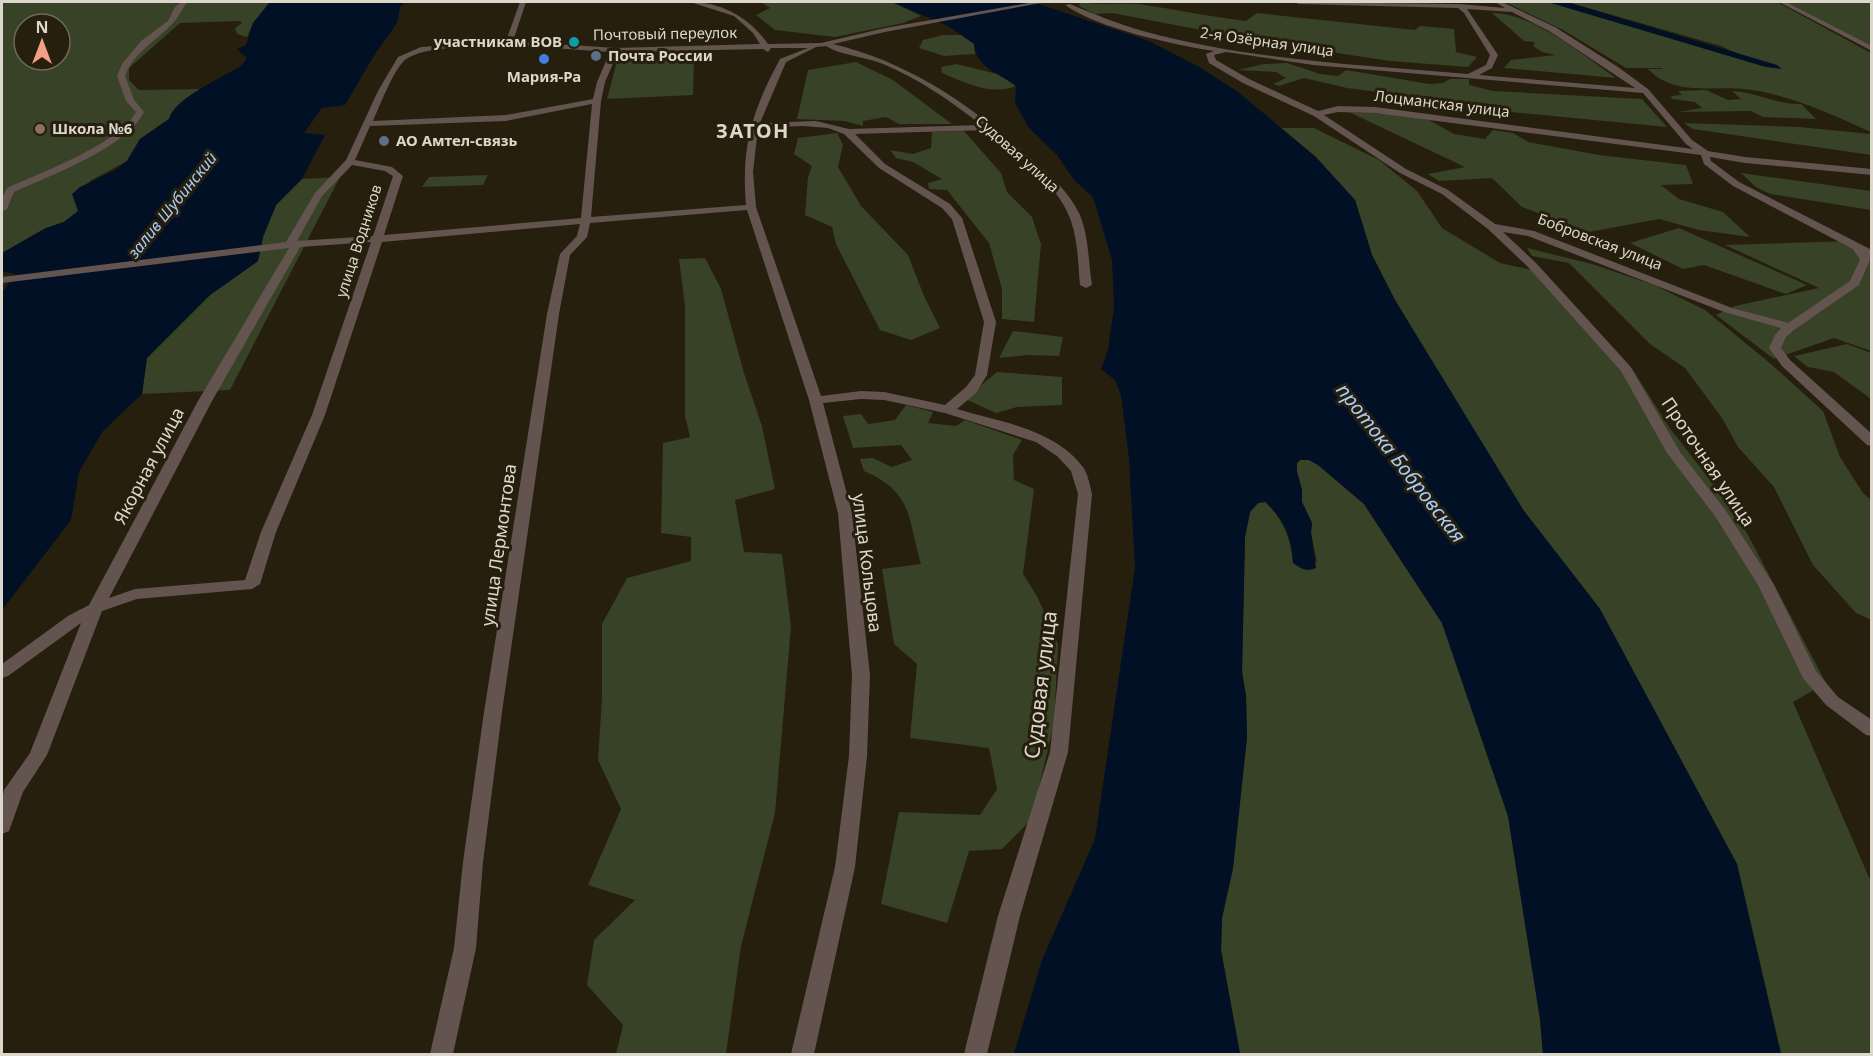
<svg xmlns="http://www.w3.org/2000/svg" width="1873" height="1056" font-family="'Noto Sans',sans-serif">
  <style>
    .green { fill: #374227; fill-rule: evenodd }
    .water { fill: #021025 }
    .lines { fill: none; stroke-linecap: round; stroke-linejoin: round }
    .minor { fill: #645450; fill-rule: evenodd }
    .culture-dot { fill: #0f9aa8; stroke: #261f0d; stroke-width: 2 }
    .service-dot { fill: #5c6f8a; stroke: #261f0d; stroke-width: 2 }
    .shop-dot { fill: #3f7fe0; stroke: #261f0d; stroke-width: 2 }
    .education-dot { fill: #8d6e63; stroke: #261f0d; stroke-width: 2 }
    .labels { text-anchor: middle; stroke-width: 6; stroke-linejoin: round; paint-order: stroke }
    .far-street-label { font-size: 15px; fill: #dcd7cc; stroke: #261f0d }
    .far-poi-label { font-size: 15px; font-weight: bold; fill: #dcd7cc; stroke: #261f0d; text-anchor: start }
    .far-water-label { font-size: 16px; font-style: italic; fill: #a7ccfc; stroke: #261f0d }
    .street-label { font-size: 18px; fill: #dcd7cc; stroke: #261f0d }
    .far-district-label { font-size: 20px; font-weight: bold; letter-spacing: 1.5px; fill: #dcd7cc; stroke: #261f0d }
    .water-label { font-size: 20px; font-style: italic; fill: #a7ccfc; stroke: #261f0d }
    .near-street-label { font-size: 21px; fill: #dcd7cc; stroke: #261f0d }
  </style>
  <rect width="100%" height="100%" fill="#261f0d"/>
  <g class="green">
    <path d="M2 2H270L253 23 247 37 237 34 235 28 242 23 240 21 180 23 129 68V80L139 90 202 89C191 94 172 107 169 119L140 139 127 161 90 181 79 211 64 222 46 228 2 253ZM24 24H60V60H24Z"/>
    <polygon points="761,2 892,2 921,16 903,23 835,37 775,30 756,15 770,8"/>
    <path d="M1080 2C1102 6 1123 2 1145 5 1179 10 1212 17 1246 21L1257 13 1415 30 1420 26 1454 29 1456 52 1477 57 1468 67 1390 61 1264 42 1112 13 1095 14 1079 6Z"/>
    <path d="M1505 2H1548L1766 67 1721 46 1567 2H1777L1871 53V132C1830 114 1789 94 1744 89 1712 86 1673 96 1648 69H1663L1661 68H1626L1563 30Z"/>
    <polygon points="1786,2 1871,2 1871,46"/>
    <path d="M1492 13C1534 13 1582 55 1616 78L1504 68 1511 60 1556 55 1542 52 1533 46 1535 42 1524 41Z"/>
    <polygon points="943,35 963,35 974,44 975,54 944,56 919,48 923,40"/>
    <polygon points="694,58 693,95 607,99 617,61"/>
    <polygon points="856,62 893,80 952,124 899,124 886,117 863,121 863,126 844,121 797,119 808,70"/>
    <polygon points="1287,63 1320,74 1338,76 1346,70 1429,84 1443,83 1450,79 1469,79 1469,85 1493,91 1642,99 1667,127 1490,110 1446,101 1347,88 1304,78 1279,86 1273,84 1286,78 1276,72 1238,70 1264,64"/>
    <path d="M957 64 1001 75 1016 86C990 96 966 83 942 73L941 67Z"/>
    <path d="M1706 90 1728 100 1741 99 1732 91C1756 92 1777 105 1801 104L1816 119 1763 117 1751 111 1678 112 1702 108 1695 102 1672 99 1671 96 1682 95 1678 91Z"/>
    <polygon points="1349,112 1390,114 1429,120 1454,134 1485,139 1493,130 1513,133 1528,142 1599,155 1686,165 1693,184 1661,185 1679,199 1723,212 1750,237 1699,230 1659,219 1589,232 1522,207 1492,178 1439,181 1428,174 1465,167"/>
    <polygon points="1684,123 1799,127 1871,134 1871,155 1693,129"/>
    <polygon points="1281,128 1314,128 1379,160 1417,191 1442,228 1500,263 1545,273 1633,370 1669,427 1738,516 1826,683 1793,702 1871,882 1871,1054 1781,1054 1737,864 1600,609 1524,511 1435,368 1395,300 1372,255 1355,200 1316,158"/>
    <polygon points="964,131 1001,173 1007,192 1032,217 1041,244 1034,322 1002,319 1002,289 989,243 947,190 929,189 928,183 942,179 913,162 896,158 890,150 913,154 931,148 932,132"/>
    <polygon points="837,133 843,145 838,167 861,206 908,255 924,296 940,328 911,340 880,330 836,244 832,227 805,215 808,177 812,166 794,154 798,138"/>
    <polygon points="1741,173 1871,191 1871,210 1770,194 1756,187"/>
    <polygon points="488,175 483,185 422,187 429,177"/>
    <polygon points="340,177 230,390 142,394 147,358 210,295 258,261 263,237 276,205 302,179"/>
    <polygon points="1679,228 1807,285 1786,294 1704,265 1683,269 1630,243"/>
    <polygon points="1852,241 1871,251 1871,351 1834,338 1774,359 1716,315 1735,306 1819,288 1725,245"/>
    <polygon points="1527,248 1592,264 1654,285 1705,310 1771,364 1823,411 1840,457 1863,493 1871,500 1871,620 1856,613 1813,565 1774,487 1738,447 1722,418 1685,368 1650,344 1569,263 1532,256"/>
    <polygon points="705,258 721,289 744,373 762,426 775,489 735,500 744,552 782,554 791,627 775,813 741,946 726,1054 616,1054 623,1025 587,985 594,940 635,900 588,885 621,809 598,760 602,697 602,624 627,578 691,561 691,537 661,533 663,443 690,437 685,416 685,306 679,259"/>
    <polygon points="1013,331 1063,337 1059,356 1028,355 999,358"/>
    <polygon points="1847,344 1871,353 1871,399 1834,372 1808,367 1794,356"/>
    <polygon points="997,372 1062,377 1062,405 1017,407 996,413 965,399"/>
    <path d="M906 405 933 412 928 423 956 426 965 420 1022 440 1013 455 1014 480 1034 489 1023 574 1037 596 1058 644 1054 724 1031 820 1002 849 969 851 947 923 881 904 899 812 980 815 997 789 989 748 910 738 917 664 894 644 882 569 921 564C907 517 914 493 864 471L860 459 873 458 892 467 912 460 901 445 853 448 843 416 861 414 868 424 895 420Z"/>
    <path d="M1300 460H1309L1318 465 1364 504 1442 623 1508 816 1540 1019 1543 1054H1240L1221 950 1222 918 1233 868 1247 737 1246 696 1242 672 1245 537 1250 512 1258 503 1265 501C1283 519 1291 538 1293 563L1317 562 1311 533 1312 523 1302 502V490L1297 472V463Z"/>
  </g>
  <g class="water">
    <path d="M270 2H405L400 7 397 23 375 54 345 105 322 108 304 133 325 135 302 179 276 205 263 237 258 261 210 295 147 358 142 394 103 431 79 472 71 520 2 610V293L15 274 2 271V253L46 228 64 222 78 211 72 194 80 187 115 170 127 161 140 139 169 119C175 98 221 78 241 66L247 58 237 49 246 45 253 23Z"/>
    <path d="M892 2H1033L1149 41 1201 68 1238 92 1316 157 1355 200 1372 255 1395 300 1524 511 1600 609 1737 864 1781 1054H1543L1540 1019 1508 816 1442 623 1364 504 1318 465 1309 460H1300L1297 463V472L1302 490V502L1312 523 1311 533 1316 568C1307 572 1301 569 1293 563 1292 538 1284 519 1265 502L1258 503 1250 512 1245 537 1242 672 1246 696 1247 737 1233 868 1222 918 1221 950 1240 1054H1014L1042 960 1095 839 1135 567 1129 459 1121 395 1115 380 1101 369 1108 350 1114 307 1112 260 1093 197 1074 180 1057 155 1029 128 1015 103 1016 86C999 73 976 68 974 44L948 26Z"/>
    <polygon points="1548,2 1567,2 1777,65 1782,69 1766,67"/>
  </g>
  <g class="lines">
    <g class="minor">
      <path d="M181 2H188C181 9 179 18 172 24 155 42 134 52 125 76L134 100 144 112C126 148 51 175 14 192L7 209 2 212V198L7 188C40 173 119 144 136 112L126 101 117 76 122 64 141 41 168 21 175 7Z"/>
      <path d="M520 2H526L513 41 615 48 760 44 753 33 734 16 690 2C722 2 750 18 768 44L821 43 885 28 1034 2H1046L885 32 833 44C908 62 968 103 1024 153 1044 170 1067 188 1079 213 1089 235 1088 261 1092 285L1086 288 1080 285C1078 264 1078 241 1071 221 1058 183 1016 154 987 130L855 134 885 164 950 204 962 218 996 322 987 375 976 393 957 409C1000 422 1055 429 1083 467 1088 474 1090 486 1092 494L1068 752 1020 916 987 1054H964L998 916 1050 752 1078 494 1071 471 1057 456 1036 442 945 413 884 400 861 399 823 403 852 513 870 675 867 756 855 867 814 1054H791L835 867 849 756 852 675 838 513 809 400 747 210 590 223 587 237 570 255 559 314 502 712 483 862 476 948 453 1054H430L454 948 463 862 484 712 547 314 560 254 577 236 580 224 382 242 325 415 276 532 260 584 252 589 137 599 102 611 47 755 23 792 9 831 2 834V799L4 790 30 753 81 623 8 676 2 678V664L68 616 89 605 198 401 289 248 2 283V277L286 242 315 193 346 160 378 91 398 57 421 47 506 41ZM509 45 610 52 597 82 593 99 506 115 373 121C379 107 394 69 405 60 423 45 484 47 509 45ZM826 46C840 55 866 57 883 64 919 79 951 101 981 125L849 129 816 121 760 123 786 62 816 47ZM771 48H808L780 59C752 111 741 146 746 205L591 217 601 101 605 82 618 52 763 49 768 52ZM592 104 581 218 384 235 403 176 392 167 355 160 370 126 506 121ZM803 126 828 128 844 134 879 168 942 208 952 219 984 322 975 375 966 387 945 405 884 392 861 391 821 396 756 207 753 172 758 128ZM352 165 385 171 393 176 373 236 297 241 322 196ZM371 242 312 415 261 532 245 580 135 589 109 598 212 401 300 247Z"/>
      <path d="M1295 2 1459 4 1505 8 1495 2H1502L1555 27 1618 67 1648 89 1692 140 1708 151 1745 157 1872 169V175L1745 163 1710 157 1711 161 1739 182 1872 250V258L1869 257 1870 260 1859 285 1794 330 1786 337 1781 348 1790 360 1872 434V446L1867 445 1782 366 1769 348 1775 335 1781 328 1724 312 1528 236 1503 232 1536 263 1630 366 1680 452 1726 511 1774 585 1816 671 1838 697 1872 720V736L1866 735 1826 705 1803 678 1758 585 1715 516 1667 453 1621 371 1528 267 1488 229 1442 194 1400 173 1314 116 1243 83 1209 63 1206 54 1214 51C1174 45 1097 28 1065 5L1070 4C1094 14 1118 24 1143 31 1248 60 1360 65 1468 74L1486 65 1490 55 1464 13 1458 8 1298 4ZM1467 9 1512 12 1549 31 1635 88 1479 75 1492 68 1498 55ZM1226 52 1313 65 1643 93 1686 144 1693 149 1375 107 1338 106 1318 111 1249 79 1216 60 1214 55ZM1338 112 1375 113 1701 155 1704 164 1733 186 1853 249 1860 260 1850 281 1788 323 1732 308 1534 231 1495 224 1448 190 1406 169 1324 115Z"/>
      <polygon points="1779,2 1786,2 1872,46 1872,51"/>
    </g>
  </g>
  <circle class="culture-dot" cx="574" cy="42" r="6"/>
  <g class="service-dot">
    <circle cx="596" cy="56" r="6"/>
    <circle cx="384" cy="141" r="6"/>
  </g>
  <circle class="shop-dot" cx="544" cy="59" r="6"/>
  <circle class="education-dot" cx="40" cy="129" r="6"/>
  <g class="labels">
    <g class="far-street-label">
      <text transform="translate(665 34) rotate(-1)" y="5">Почтовый переулок</text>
      <text transform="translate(1267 42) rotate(8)" y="5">2-я Озёрная улица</text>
      <text transform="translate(1442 104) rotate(7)" y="5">Лоцманская улица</text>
      <text transform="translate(1017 154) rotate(42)" y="5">Судовая улица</text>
      <text transform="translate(359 241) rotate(-72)" y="5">улица Водников</text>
      <text transform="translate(1600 242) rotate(21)" y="5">Бобровская улица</text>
    </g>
    <g class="far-poi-label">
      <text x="562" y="47" text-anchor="end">участникам ВОВ</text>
      <text x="608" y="61">Почта России</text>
      <text x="544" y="82" text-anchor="middle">Мария-Ра</text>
      <text x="52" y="134">Школа №6</text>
      <text x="396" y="146">АО Амтел-связь</text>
    </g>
    <g class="far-water-label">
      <text transform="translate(172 205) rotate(-51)" y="6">залив Шубинский</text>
    </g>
    <g class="street-label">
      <text transform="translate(1708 462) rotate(56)" y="6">Проточная улица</text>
      <text transform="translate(149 466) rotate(-62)" y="6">Якорная улица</text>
      <text transform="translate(499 545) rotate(-82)" y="6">улица Лермонтова</text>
      <text transform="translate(867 563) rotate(83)" y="6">улица Кольцова</text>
    </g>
    <g class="far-district-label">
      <text x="753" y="138">ЗАТОН</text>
    </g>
    <g class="water-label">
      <text transform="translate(1401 463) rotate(52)" y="7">протока Бобровская</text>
    </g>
    <g class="near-street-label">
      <text transform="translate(1041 685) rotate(-83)" y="7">Судовая улица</text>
    </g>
  </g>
  <rect width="1873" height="1056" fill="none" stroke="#dcd7cc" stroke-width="6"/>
  <g transform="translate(42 42)"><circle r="28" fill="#261f0d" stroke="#6f6959" stroke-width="1.5"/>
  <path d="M0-4.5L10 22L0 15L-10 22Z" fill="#f39f85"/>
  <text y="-9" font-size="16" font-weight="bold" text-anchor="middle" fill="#dcd7cc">N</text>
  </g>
</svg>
